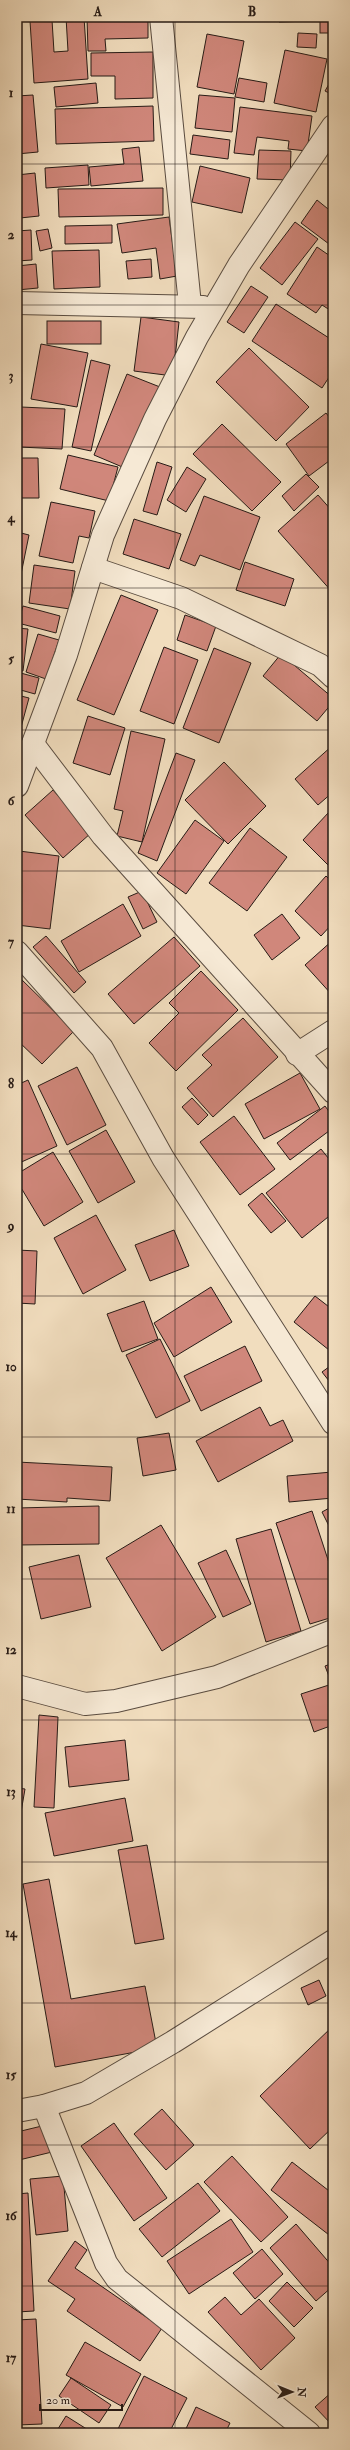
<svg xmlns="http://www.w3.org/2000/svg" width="350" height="2450" font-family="'IM FELL Double Pica',serif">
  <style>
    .building { fill: #d0877b; stroke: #271b16 }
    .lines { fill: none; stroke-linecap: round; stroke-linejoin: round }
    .minor-casing { stroke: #5a4c40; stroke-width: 24 }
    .minor { stroke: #f6e9d5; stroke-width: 22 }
    .grid { fill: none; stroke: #271b16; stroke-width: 1; stroke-opacity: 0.55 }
    .neatline { fill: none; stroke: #271b16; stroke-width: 1.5 }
    .grid-label { font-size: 13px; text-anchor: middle; font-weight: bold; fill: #271b16 }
  </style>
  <rect width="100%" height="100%" fill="#f1ddbe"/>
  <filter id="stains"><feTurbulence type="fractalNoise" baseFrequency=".005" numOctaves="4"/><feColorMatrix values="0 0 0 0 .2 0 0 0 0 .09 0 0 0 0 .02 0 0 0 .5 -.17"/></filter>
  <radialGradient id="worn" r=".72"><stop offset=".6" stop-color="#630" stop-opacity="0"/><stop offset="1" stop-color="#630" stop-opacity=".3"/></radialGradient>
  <g class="building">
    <polygon points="66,17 84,17 88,79 34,83 30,21 52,20 54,52 68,51"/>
    <polygon points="87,17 148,17 148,38 105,39 106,51 88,51"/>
    <polygon points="279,17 311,17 311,21 279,22"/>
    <rect x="320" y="17" width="13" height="16"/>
    <polygon points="298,33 317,34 316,48 297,47"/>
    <polygon points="207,34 244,41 234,94 197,87"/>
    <polygon points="285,50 327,59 316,112 274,103"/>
    <polygon points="153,52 153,98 115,99 115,76 91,76 91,53"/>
    <polygon points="333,77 333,95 325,91"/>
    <polygon points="239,78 267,83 264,102 235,97"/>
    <polygon points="96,83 98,103 56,107 54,87"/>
    <polygon points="33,95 38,152 17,154 17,96"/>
    <polygon points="199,95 235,98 232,132 195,128"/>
    <polygon points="153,106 154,141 56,144 55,109"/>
    <polygon points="240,107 312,116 307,151 288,149 289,141 257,137 254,155 234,153"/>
    <polygon points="193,135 230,140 228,159 190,154"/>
    <polygon points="139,147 143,181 91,186 89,167 124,164 122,149"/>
    <polygon points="259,150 291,151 290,180 257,179"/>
    <polygon points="88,165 89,185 46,188 45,168"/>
    <polygon points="200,166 250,178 242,213 192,202"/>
    <polygon points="35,173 39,216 20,218 17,175"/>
    <polygon points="163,188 163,215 59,217 58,189"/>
    <polygon points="317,200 333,213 333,247 301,223"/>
    <polygon points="169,217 177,276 160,279 156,248 122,253 117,224"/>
    <polygon points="295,222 318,239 282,285 260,268"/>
    <polygon points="112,225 112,243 65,244 65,226"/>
    <polygon points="48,229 52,248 40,251 36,231"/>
    <polygon points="31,230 32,260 17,261 17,231"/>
    <polygon points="317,247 333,258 333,312 322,305 316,313 287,294"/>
    <polygon points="99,250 100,287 54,289 52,251"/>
    <polygon points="151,259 152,277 128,279 126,261"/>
    <polygon points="36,264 38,288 17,290 17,266"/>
    <polygon points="251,286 268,297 244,333 227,322"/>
    <polygon points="276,304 329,338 333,332 333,371 322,388 252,341"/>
    <polygon points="141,317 179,322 173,376 134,371"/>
    <rect x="47" y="321" width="54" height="23"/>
    <polygon points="41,344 88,353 77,407 31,399"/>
    <polygon points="249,348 309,407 276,441 216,382"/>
    <polygon points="91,360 110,365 91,451 72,447"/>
    <polygon points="127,374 160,387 127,469 94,455"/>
    <polygon points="21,407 65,409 62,449 19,447"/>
    <polygon points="326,413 333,422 333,458 309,476 286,444"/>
    <polygon points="222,424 281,482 252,511 193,454"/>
    <polygon points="68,455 118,467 109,501 60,489"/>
    <polygon points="17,458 38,458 39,498 17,498"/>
    <polygon points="157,462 172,467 157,515 143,511"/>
    <polygon points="187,467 206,479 186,512 167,500"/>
    <polygon points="306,474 319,487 294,511 282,496"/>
    <polygon points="318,495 333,512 333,593 278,531"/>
    <polygon points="204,496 260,517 240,570 200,555 195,566 180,560"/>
    <polygon points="51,502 95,511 89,538 79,536 73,563 39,556"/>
    <polygon points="134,519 181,534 169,569 123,554"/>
    <polygon points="17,532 29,535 18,589 17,589"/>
    <polygon points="245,562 294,579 285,606 236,590"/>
    <polygon points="34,565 75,571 70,609 29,603"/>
    <polygon points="121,595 158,610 114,715 77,700"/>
    <polygon points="23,606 60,616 56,633 18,623"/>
    <polygon points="185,615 216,626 207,651 177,640"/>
    <polygon points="17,628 28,629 23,671 17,670"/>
    <polygon points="38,634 59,640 46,679 26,672"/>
    <polygon points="164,647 198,660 174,724 140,711"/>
    <polygon points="214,648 251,663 219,743 183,728"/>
    <polygon points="281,654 333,698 333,702 317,721 263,676"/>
    <polygon points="17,672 39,678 35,694 17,689"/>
    <polygon points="17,695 29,698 17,742"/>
    <polygon points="88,716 125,728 110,775 73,763"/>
    <polygon points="131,731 165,739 142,842 117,836 123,811 114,809"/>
    <polygon points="333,745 333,792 318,805 295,779"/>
    <polygon points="176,753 195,760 157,861 138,853"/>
    <polygon points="224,762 266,806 228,844 185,800"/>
    <polygon points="53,790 91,833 63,858 25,815"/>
    <polygon points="329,812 333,816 333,870 303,840"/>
    <polygon points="195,820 224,841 186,894 157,873"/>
    <polygon points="250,828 287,857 247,911 209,883"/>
    <polygon points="19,851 59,856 50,929 17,925"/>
    <polygon points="326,876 333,883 333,923 321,936 295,911"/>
    <polygon points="142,891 157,922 143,929 128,897"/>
    <polygon points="123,904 141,936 79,972 61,941"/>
    <polygon points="282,914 300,938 272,960 254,935"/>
    <polygon points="46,936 86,982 74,993 33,947"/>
    <polygon points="174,937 200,966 134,1024 108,994"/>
    <polygon points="333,940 333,996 305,965"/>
    <polygon points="201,971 238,1010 176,1071 149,1043 179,1013 169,1003"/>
    <polygon points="17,975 74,1031 42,1064 17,1040"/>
    <polygon points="243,1018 278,1057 213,1117 187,1088 212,1065 202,1055"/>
    <polygon points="77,1067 106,1125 67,1145 38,1086"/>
    <polygon points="300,1073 320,1109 264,1139 245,1104"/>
    <polygon points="28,1080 57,1146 17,1164 17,1085"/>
    <polygon points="192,1098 208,1115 198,1125 182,1107"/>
    <polygon points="325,1106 333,1117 333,1128 290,1160 277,1143"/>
    <polygon points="234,1116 275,1169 240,1195 200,1142"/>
    <polygon points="106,1130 135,1182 98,1203 69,1151"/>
    <polygon points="321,1149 333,1164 333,1213 302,1238 266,1193"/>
    <polygon points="53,1152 83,1202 44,1226 17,1181 17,1174"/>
    <polygon points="262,1193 286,1221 271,1233 248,1205"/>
    <rect x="17" y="1201" width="2" height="35"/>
    <polygon points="96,1215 126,1270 83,1294 54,1238"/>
    <polygon points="174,1230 189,1266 150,1281 135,1245"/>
    <polygon points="17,1250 37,1251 35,1304 17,1303"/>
    <polygon points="211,1287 232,1322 174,1357 154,1323"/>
    <polygon points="315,1296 333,1310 333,1345 329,1350 294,1322"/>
    <polygon points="144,1301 158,1339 122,1352 107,1314"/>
    <polygon points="160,1339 190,1401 156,1418 126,1355"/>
    <polygon points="245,1346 262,1381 201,1411 184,1376"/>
    <polygon points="333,1364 333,1386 322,1372"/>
    <polygon points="260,1407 270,1426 283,1420 293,1441 218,1482 196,1441"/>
    <polygon points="169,1433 176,1470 143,1476 137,1438"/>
    <polygon points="17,1462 112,1467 110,1501 67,1498 67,1502 17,1499"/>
    <polygon points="332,1472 333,1498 289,1502 287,1476"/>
    <polygon points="99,1506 99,1544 17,1545 17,1508"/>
    <polygon points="333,1506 333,1534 322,1512"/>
    <polygon points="312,1511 333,1575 333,1617 310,1624 276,1523"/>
    <polygon points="161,1525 216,1617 162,1651 106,1558"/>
    <polygon points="271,1529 301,1631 266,1642 236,1539"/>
    <polygon points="226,1550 251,1604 223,1617 198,1563"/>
    <polygon points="79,1555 91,1607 41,1619 29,1567"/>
    <polygon points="333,1663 333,1725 314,1732 301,1694 332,1684 325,1666"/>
    <polygon points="39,1715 58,1717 54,1808 34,1807"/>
    <polygon points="125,1740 129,1780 69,1787 65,1747"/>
    <polygon points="17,1788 25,1789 20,1818 17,1817"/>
    <polygon points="125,1798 133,1841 54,1856 45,1813"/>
    <polygon points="147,1845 164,1939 135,1944 118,1850"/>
    <polygon points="49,1879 71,1999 145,1986 157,2048 55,2067 23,1884"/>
    <polygon points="319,1980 326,1996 308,2005 301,1988"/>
    <polygon points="333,2026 333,2127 310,2149 260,2096"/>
    <polygon points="162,2109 194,2145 166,2170 134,2134"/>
    <polygon points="114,2123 167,2198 134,2221 81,2146"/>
    <polygon points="46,2125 52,2152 19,2160 17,2132"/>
    <polygon points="232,2156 288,2217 261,2242 204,2182"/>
    <polygon points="292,2162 333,2194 333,2238 271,2190"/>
    <polygon points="63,2176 68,2231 36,2235 30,2179"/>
    <polygon points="198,2183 220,2211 162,2257 139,2229"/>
    <polygon points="28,2193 34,2311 17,2312 17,2194"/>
    <polygon points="231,2219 253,2252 189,2294 167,2261"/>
    <polygon points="296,2224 333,2267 333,2286 316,2301 270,2248"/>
    <polygon points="75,2241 87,2250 75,2268 162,2328 140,2361 67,2311 75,2299 48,2281"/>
    <polygon points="262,2249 283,2274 255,2299 233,2273"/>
    <polygon points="287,2282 313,2308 294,2327 269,2301"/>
    <polygon points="225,2297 241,2315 259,2299 295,2338 261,2370 208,2312"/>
    <polygon points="36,2319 42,2424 17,2425 17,2386 19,2385 17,2320"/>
    <polygon points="85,2342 141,2374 123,2407 66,2375"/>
    <polygon points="144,2376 187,2398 169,2433 116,2433"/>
    <polygon points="71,2378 111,2405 99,2423 59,2396"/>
    <polygon points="333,2391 333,2426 315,2407"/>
    <polygon points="196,2407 230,2423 225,2433 184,2433"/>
    <polygon points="66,2416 93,2433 56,2432"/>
  </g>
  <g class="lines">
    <g class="minor-casing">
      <g id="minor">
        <polyline points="161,17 190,305"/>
        <polyline points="17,303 203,307"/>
        <polyline points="93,568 181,598 320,665 333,677"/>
        <polyline points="33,744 103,836 333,1092"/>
        <polyline points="17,786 66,655 103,535 155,419 197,337 239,265 333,126"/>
        <polyline points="17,952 102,1048 163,1158 333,1423"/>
        <polyline points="297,1054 333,1031"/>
        <polyline points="17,1686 85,1704 116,1701 217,1677 333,1631"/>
        <polyline points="44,2106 106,2263 117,2279 309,2433"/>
        <polyline points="17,2111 44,2106 86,2093 173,2042 333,1941"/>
      </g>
    </g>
    <use href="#minor" class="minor"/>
  </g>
  <path class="grid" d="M175 17V2433M17 164H333M17 305H333M17 447H333M17 588H333M17 730H333M17 871H333M17 1013H333M17 1154H333M17 1296H333M17 1437H333M17 1579H333M17 1720H333M17 1862H333M17 2003H333M17 2145H333M17 2286H333"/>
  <rect width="350" height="2450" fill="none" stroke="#f1ddbe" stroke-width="44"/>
  <g transform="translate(292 2392) rotate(91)" stroke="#f6e9d5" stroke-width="3" paint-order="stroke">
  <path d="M0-3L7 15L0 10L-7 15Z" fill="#271b16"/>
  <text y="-6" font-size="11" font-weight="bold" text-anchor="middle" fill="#271b16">N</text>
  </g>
  <path d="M40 2404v6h82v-6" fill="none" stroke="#271b16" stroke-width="2"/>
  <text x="46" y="2404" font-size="12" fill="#271b16" stroke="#f6e9d5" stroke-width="3" paint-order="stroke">20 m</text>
  <rect x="22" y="22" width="306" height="2406" class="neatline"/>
  <g class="grid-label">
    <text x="98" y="16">A</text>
    <text x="252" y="16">B</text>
    <text x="11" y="97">1</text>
    <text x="11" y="239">2</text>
    <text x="11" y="380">3</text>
    <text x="11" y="522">4</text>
    <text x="11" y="663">5</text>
    <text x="11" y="805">6</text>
    <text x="11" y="946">7</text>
    <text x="11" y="1088">8</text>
    <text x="11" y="1230">9</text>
    <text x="11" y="1371">10</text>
    <text x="11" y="1513">11</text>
    <text x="11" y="1654">12</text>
    <text x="11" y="1796">13</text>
    <text x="11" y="1937">14</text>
    <text x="11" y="2079">15</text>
    <text x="11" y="2220">16</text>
    <text x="11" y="2362">17</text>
  </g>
  <rect width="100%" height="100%" filter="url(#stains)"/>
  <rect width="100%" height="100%" fill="url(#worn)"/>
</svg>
